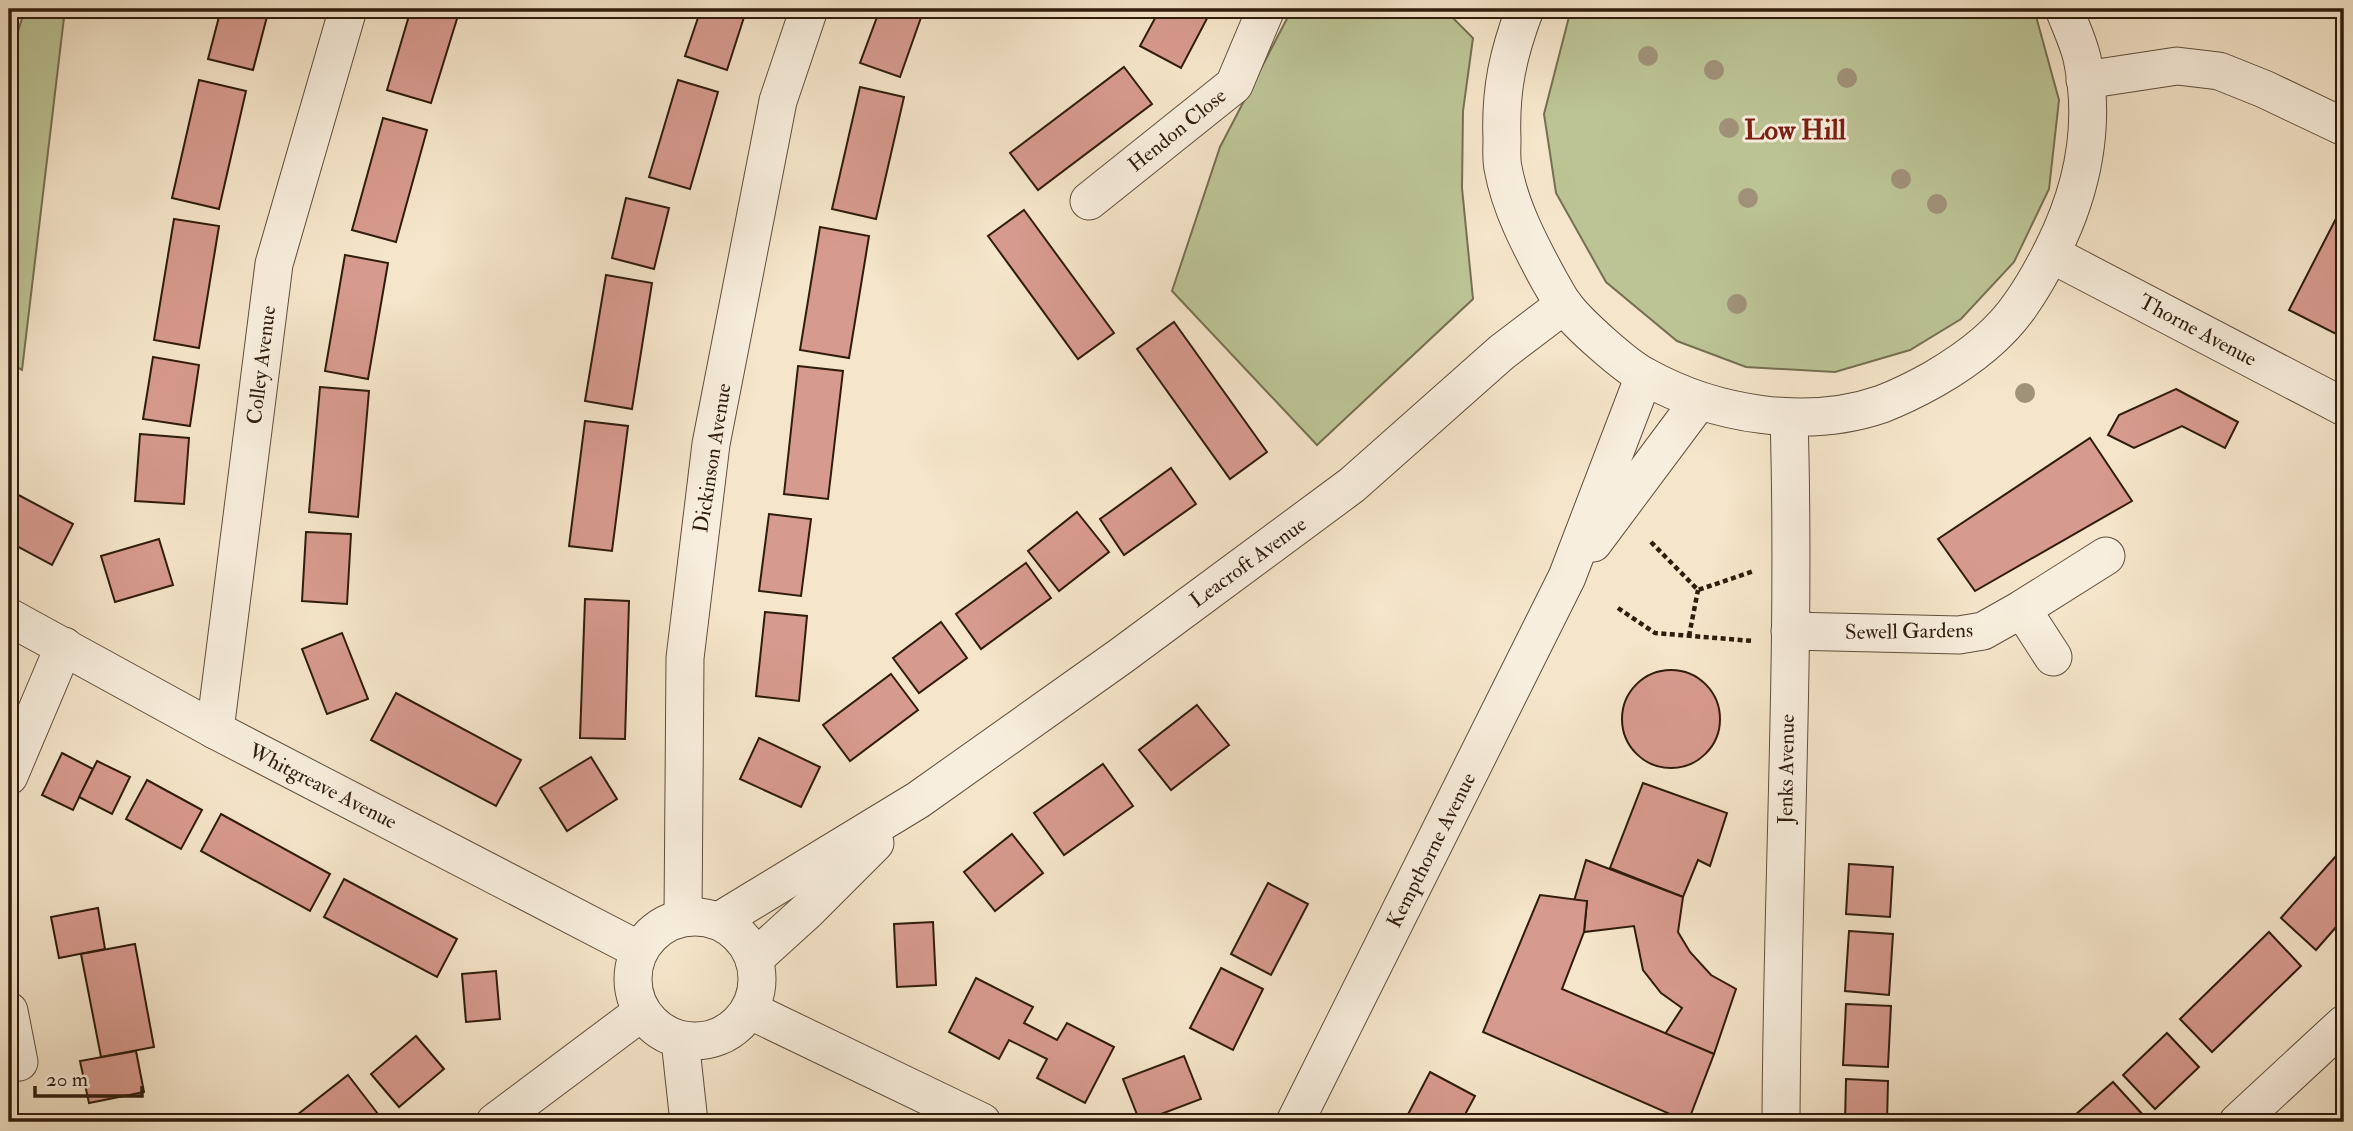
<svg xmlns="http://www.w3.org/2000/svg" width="2353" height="1131" font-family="'IM FELL Double Pica',serif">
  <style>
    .green { fill: #bcc496; stroke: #767052; stroke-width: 2 }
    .building { fill: #d79a8e; stroke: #301c0d; stroke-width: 2 }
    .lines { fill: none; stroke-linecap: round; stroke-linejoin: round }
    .minor-casing { stroke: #614e3c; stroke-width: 39 }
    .path { stroke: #301c0d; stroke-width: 4.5; stroke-dasharray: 5 3.5; stroke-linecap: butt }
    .minor { stroke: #f8eedd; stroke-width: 37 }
    .tree { fill: #a09279 }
    .labels { text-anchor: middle; stroke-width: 6; stroke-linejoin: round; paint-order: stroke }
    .street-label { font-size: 21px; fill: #301c0d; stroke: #f8eedd }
    .district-label { font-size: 28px; font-weight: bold; fill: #7a1f14; stroke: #f8eedd }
  </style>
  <rect width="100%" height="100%" fill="#f5e5ca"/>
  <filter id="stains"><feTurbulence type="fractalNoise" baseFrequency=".00286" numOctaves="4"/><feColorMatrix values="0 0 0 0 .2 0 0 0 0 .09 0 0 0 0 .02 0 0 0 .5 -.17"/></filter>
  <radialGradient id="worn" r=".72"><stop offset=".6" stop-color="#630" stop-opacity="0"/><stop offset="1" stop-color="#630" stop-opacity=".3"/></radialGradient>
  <g class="green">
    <polygon points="25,9 65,9 22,370 9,363 9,83 14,44"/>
    <polygon points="1292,9 1444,9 1473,38 1463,111 1462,188 1473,299 1317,445 1172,291 1220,147"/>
    <polygon points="1571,9 2034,9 2059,100 2049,189 2014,262 1961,319 1910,350 1835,372 1746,367 1677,341 1606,282 1556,193 1544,114"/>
  </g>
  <g class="building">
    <polygon points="221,9 269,9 253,70 208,59"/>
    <polygon points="411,9 460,9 431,103 387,90"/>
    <polygon points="701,9 746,11 727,70 685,56"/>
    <polygon points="880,9 924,9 900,77 860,63"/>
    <polygon points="1160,9 1212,9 1181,68 1140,46"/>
    <polygon points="1124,67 1152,104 1038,190 1010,153"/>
    <polygon points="199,80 246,91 219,209 172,198"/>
    <polygon points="678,80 718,92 690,189 649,177"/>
    <polygon points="860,87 904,97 876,219 832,209"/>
    <polygon points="383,118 427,130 396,242 352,230"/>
    <polygon points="626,198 669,208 654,269 612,258"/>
    <polygon points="2344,203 2344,333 2342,337 2289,310"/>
    <polygon points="1024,210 1114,333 1078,359 988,236"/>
    <polygon points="174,219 219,226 199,348 154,340"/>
    <polygon points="820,227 869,236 849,358 800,350"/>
    <polygon points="345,255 388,263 368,379 325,371"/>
    <polygon points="606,275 652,283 632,409 585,401"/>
    <polygon points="1174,322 1267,452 1230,479 1137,349"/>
    <polygon points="153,357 199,365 190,426 143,419"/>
    <polygon points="798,366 843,371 828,499 784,494"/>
    <polygon points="320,387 369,391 358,517 309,512"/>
    <polygon points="2176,389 2238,422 2225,448 2182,426 2134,448 2108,435 2119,415"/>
    <polygon points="585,421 628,426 612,551 569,546"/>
    <polygon points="140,434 189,438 184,504 135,501"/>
    <polygon points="2090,438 2132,501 1975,591 1938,539"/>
    <polygon points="1171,468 1196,504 1124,555 1100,519"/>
    <polygon points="11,491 73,524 52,565 9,542"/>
    <polygon points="1077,512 1109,552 1059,591 1028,551"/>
    <polygon points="769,514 811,519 801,596 759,591"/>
    <polygon points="306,532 351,534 347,604 302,601"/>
    <polygon points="159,539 173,585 115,602 101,556"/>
    <polygon points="1026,563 1051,598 981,649 956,614"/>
    <polygon points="585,599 629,601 625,739 580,738"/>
    <polygon points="765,612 807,616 799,701 756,696"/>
    <polygon points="941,622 967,658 919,693 893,658"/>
    <polygon points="342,633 368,699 327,714 302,649"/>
    <circle cx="1671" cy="719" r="49"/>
    <polygon points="891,674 918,710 850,761 823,725"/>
    <polygon points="396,693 521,760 496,806 371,740"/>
    <polygon points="1197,705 1229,745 1171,790 1139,750"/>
    <polygon points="759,738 820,767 801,807 740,779"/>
    <polygon points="62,753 93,769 73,810 42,795"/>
    <polygon points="591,757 617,799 567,831 540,788"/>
    <polygon points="97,761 130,777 112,814 79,797"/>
    <polygon points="1103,764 1133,806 1064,855 1034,813"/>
    <polygon points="147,780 202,810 181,849 126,819"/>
    <polygon points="1643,783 1727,813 1710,866 1698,860 1683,897 1610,868"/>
    <polygon points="221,814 330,874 310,911 201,851"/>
    <polygon points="1012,834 1043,873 995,911 964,872"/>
    <polygon points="2344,847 2344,918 2316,950 2281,918"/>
    <polygon points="1586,860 1683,897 1678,932 1690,952 1711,975 1736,989 1714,1054 1665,1034 1682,1008 1661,993 1643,970 1634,926 1584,932 1587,901 1574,901"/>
    <polygon points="1849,864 1893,867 1890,917 1846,914"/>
    <polygon points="344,879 457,939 437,977 324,917"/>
    <polygon points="1268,883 1308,904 1271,975 1231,954"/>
    <polygon points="1540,895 1587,901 1584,932 1562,989 1714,1054 1688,1122 1483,1032"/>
    <polygon points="98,908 105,949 59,958 51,917"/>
    <polygon points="933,922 936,985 897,987 894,924"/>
    <polygon points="1849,931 1893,934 1889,995 1845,991"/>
    <polygon points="2269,932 2301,966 2212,1052 2180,1019"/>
    <polygon points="135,944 154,1047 101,1057 81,954"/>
    <polygon points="1221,968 1263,989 1233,1050 1190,1028"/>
    <polygon points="496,971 500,1019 466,1022 462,974"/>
    <polygon points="976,978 1033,1007 1024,1023 1057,1040 1067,1023 1114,1047 1085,1103 1037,1078 1047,1059 1009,1040 999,1059 949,1032"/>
    <polygon points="1846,1004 1891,1006 1888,1067 1843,1065"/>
    <polygon points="2167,1033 2199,1067 2155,1109 2123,1075"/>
    <polygon points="416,1036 444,1069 399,1107 371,1074"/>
    <polygon points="136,1051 144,1092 89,1103 80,1061"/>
    <polygon points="1184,1056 1201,1099 1140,1122 1123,1079"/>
    <polygon points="1430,1072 1475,1096 1461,1122 1404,1122"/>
    <polygon points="348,1075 378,1114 368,1122 288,1122"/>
    <polygon points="1846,1079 1888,1081 1887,1122 1845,1122"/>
    <polygon points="2113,1082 2144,1116 2137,1122 2067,1122"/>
  </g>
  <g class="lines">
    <g class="minor-casing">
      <g id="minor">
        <path d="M1525 9C1508 54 1500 90 1502 139 1502 148 1501 158 1503 168 1510 207 1530 245 1549 280 1554 288 1558 297 1564 305 1578 324 1625 366 1646 377 1715 415 1807 430 1882 404 1900 397 1918 388 1934 379 1967 360 2000 335 2021 304 2033 287 2044 267 2053 249 2083 189 2096 123 2082 58 2078 41 2070 25 2064 9"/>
        <polyline points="2085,80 2177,66 2219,71 2264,89 2344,127"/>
        <polyline points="1089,201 1234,85 1266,9"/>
        <polyline points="2051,254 2344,407"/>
        <polyline points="1593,543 1699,401"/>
        <polyline points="2022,609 2053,657"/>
        <polyline points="9,617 215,730 639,950"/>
        <polyline points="1790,631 1959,635 1983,631 2022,609 2106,556"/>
        <polyline points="215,730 274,264 348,9"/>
        <polyline points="9,776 64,646"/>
        <circle cx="695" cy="979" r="62"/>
        <polyline points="683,917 685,658 711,444 778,101 809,9"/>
        <polyline points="719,921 918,800 1121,656 1352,485 1502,352 1564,305"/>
        <polyline points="754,959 808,910 875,843"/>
        <polyline points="749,1010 982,1122"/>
        <polyline points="9,1011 19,1062"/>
        <polyline points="680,1040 689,1122"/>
        <polyline points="495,1122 642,1012"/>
        <polyline points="1295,1122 1567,577 1644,376"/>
        <path d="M1781 1122C1782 887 1796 652 1789 417"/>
        <polyline points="2238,1122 2344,1024"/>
      </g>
    </g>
    <g class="path">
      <polyline points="1651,542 1698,590 1754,571"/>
      <polyline points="1618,608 1655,633 1753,641"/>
      <polyline points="1689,636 1698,590"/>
    </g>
    <use href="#minor" class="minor"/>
  </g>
  <g class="tree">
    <circle cx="1648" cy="56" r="10"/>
    <circle cx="1714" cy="70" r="10"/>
    <circle cx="1847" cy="78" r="10"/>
    <circle cx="1729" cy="128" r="10"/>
    <circle cx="1901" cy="179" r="10"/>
    <circle cx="1748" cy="198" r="10"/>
    <circle cx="1937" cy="204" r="10"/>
    <circle cx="1737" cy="304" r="10"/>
    <circle cx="2025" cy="393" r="10"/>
  </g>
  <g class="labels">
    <g class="street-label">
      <text transform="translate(1177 130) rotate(-39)" y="7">Hendon Close</text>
      <text transform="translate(2198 330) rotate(28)" y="7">Thorne Avenue</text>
      <text transform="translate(261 365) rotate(-83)" y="7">Colley Avenue</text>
      <text transform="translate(712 458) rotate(-81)" y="7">Dickinson Avenue</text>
      <text transform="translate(1248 562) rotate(-36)" y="7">Leacroft Avenue</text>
      <text transform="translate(1909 631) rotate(-1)" y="7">Sewell Gardens</text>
      <text transform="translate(1786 769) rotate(-89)" y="7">Jenks Avenue</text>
      <text transform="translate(323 786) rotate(27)" y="7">Whitgreave Avenue</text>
      <text transform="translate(1431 850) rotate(-63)" y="7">Kempthorne Avenue</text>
    </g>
    <g class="district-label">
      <text x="1795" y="139">Low Hill</text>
    </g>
  </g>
  <rect width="2353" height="1131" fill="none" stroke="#f5e5ca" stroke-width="35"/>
  <rect x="10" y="10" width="2332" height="1110" fill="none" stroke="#301c0d" stroke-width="3.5"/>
  <rect x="18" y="18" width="2318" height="1096" fill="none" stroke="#301c0d" stroke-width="2"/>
  <path d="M35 1086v10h107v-10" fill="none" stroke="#301c0d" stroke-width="3.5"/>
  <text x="46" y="1086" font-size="21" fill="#301c0d" stroke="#f8eedd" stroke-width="5" paint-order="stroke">20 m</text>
  <rect width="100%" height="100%" filter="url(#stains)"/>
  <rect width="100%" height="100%" fill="url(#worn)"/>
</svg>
